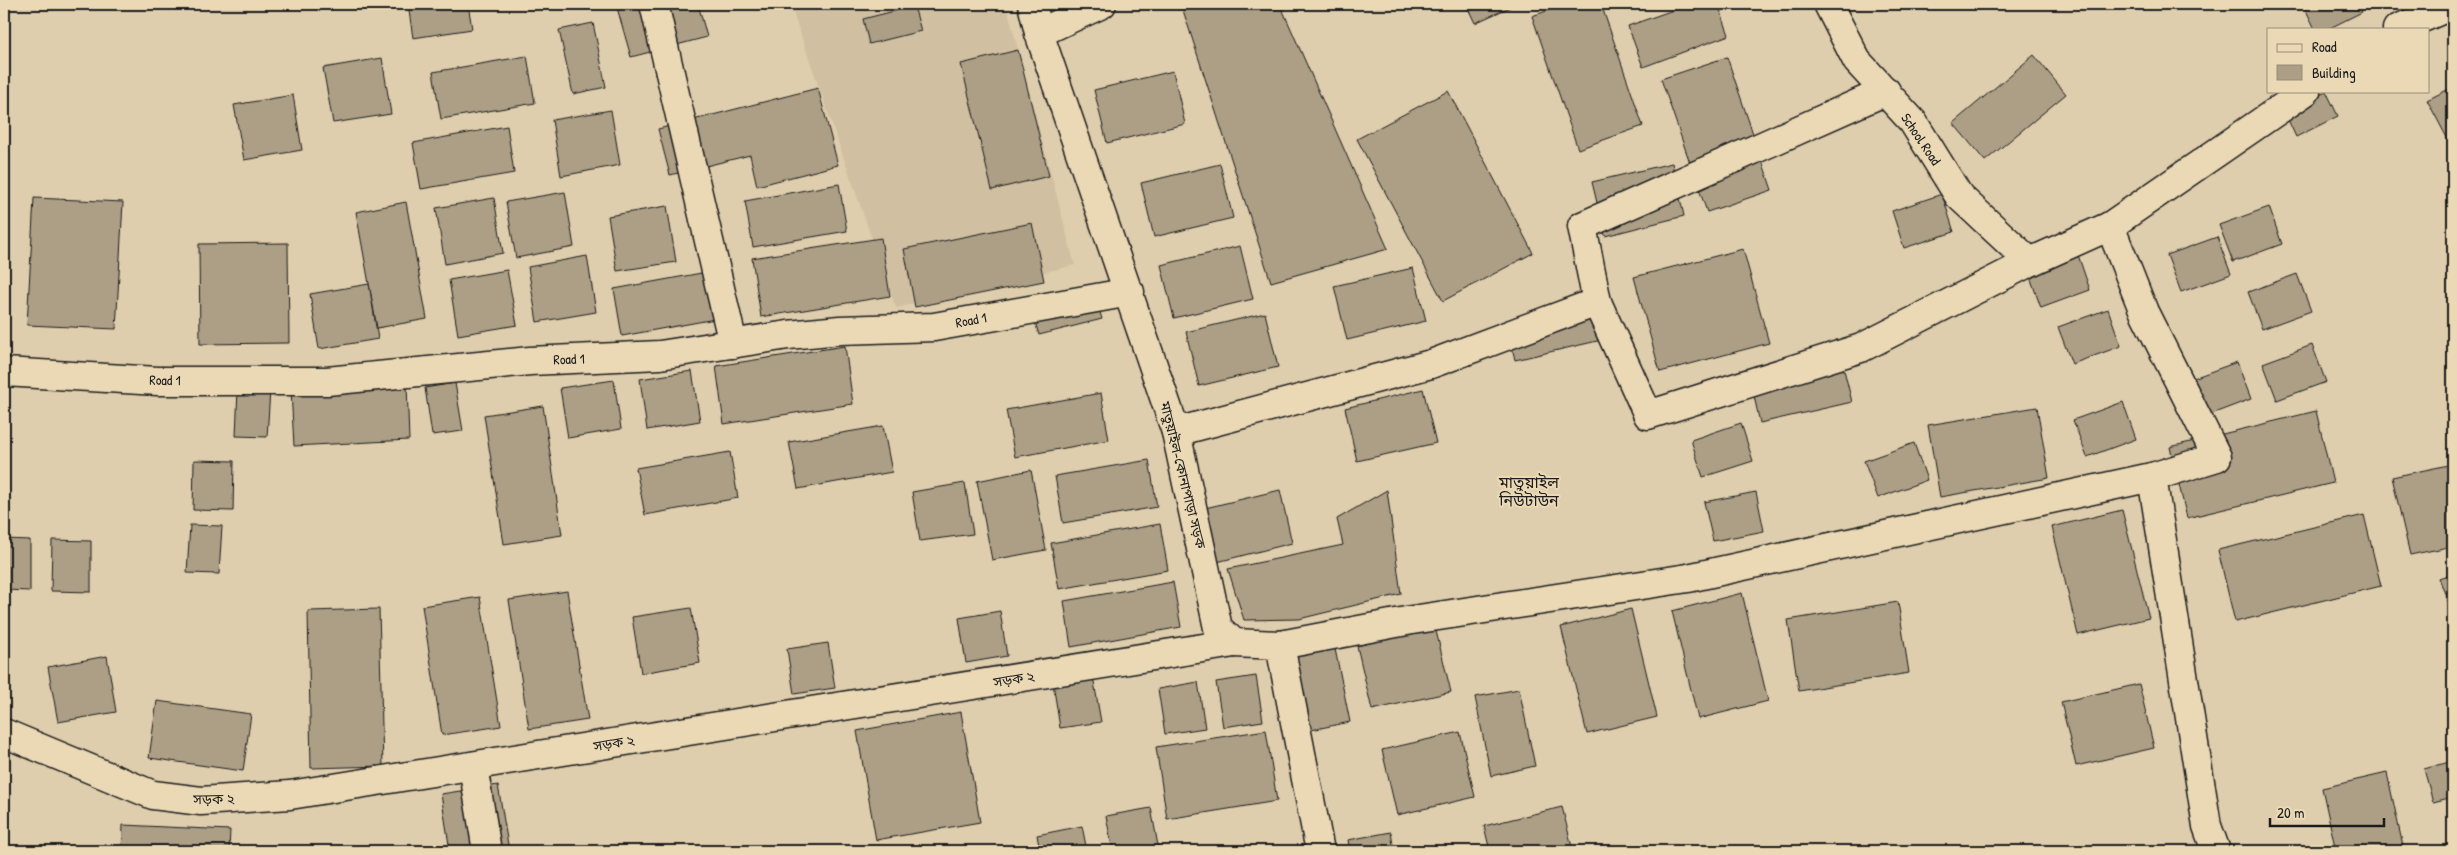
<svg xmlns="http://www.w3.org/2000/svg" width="2457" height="855" font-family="'Patrick Hand','Noto Sans Bengali',sans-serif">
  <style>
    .built { fill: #d0c0a1 }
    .building { fill: #ac9f86; stroke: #1c1c1c }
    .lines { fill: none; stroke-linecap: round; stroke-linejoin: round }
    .minor-casing { stroke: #1c1c1c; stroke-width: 31 }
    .major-casing { stroke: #1c1c1c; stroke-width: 31 }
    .minor { stroke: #ebd9b6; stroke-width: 28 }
    .major { stroke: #ebd9b6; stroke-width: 28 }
    .labels { text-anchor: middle; stroke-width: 4; stroke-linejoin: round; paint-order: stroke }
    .street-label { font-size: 14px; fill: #1c1c1c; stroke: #ebd9b6 }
    .quarter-label { font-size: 16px; fill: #1c1c1c; stroke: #ebd9b6 }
  </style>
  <rect width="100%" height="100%" fill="#dfcead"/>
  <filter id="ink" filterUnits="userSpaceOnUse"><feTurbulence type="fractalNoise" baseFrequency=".02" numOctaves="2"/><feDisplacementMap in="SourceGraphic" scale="10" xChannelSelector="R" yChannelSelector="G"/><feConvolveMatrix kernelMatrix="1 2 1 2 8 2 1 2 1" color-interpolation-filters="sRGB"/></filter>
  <g filter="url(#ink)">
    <polygon class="built" points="790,4 1006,4 1075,265 896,308"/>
    <g class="building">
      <polygon points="408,4 468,4 472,29 413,38"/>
      <polygon points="616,4 698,4 707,37 631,57"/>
      <polygon points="1181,4 1280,4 1388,249 1271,282"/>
      <polygon points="1466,4 1517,4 1475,23"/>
      <polygon points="1567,4 1601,4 1643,126 1578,149 1532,16"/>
      <polygon points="1690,4 1718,4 1729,35 1643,67 1628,26"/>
      <polygon points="2303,4 2358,4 2362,12 2328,29 2315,29"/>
      <polygon points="914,6 921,31 869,44 863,19"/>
      <polygon points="593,23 606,87 573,94 559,30"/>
      <polygon points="1018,50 1049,176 992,190 961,64"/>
      <polygon points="2034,55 2066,94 1985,161 1953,123"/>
      <polygon points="527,56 535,103 441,119 433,72"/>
      <polygon points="1727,57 1772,190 1707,212 1661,79"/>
      <polygon points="382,58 391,114 333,123 323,68"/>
      <polygon points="1173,71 1185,124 1107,143 1094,90"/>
      <polygon points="2453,87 2453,149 2427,100"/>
      <polygon points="818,88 838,165 757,186 750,155 670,175 658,129"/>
      <polygon points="1448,91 1533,253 1443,301 1357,139"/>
      <polygon points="2326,91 2338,116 2296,137 2284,111"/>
      <polygon points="293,95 302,150 244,160 234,105"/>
      <polygon points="611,110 620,165 561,176 552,120"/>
      <polygon points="507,126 514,173 421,189 413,143"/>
      <polygon points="1672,163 1684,216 1605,236 1592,182"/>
      <polygon points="1220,164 1233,218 1154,237 1141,183"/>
      <polygon points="839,184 847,231 753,247 745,201"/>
      <polygon points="565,192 574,247 516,258 506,202"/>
      <polygon points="1942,194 1954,232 1904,248 1892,211"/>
      <polygon points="34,198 123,202 116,329 27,325"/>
      <polygon points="494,198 503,253 445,264 436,208"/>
      <polygon points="406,202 427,319 377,328 356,212"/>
      <polygon points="667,206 676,262 617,271 608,216"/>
      <polygon points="2269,207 2282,244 2233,262 2219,225"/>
      <polygon points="1032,223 1044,281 915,307 904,249"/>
      <polygon points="2217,237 2231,274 2181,292 2167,255"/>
      <polygon points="881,238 890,296 761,317 752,258"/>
      <polygon points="288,243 289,343 200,344 199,244"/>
      <polygon points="1240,246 1253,299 1174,318 1161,265"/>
      <polygon points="1743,249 1769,343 1660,372 1634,277"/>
      <polygon points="2077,252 2090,290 2041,308 2028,271"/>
      <polygon points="587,256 596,312 537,322 528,267"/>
      <polygon points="1413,268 1426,321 1347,340 1334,286"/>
      <polygon points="507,270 517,325 458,335 449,280"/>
      <polygon points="707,272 715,319 622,336 614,289"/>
      <polygon points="2297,274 2311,311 2262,329 2248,292"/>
      <polygon points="369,284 378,339 319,349 310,294"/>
      <polygon points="1095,296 1102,319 1039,335 1032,312"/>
      <polygon points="1598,303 1606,339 1515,360 1507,324"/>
      <polygon points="2108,309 2121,346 2072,364 2058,327"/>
      <polygon points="1265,313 1278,367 1199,386 1186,332"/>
      <polygon points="2312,345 2326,382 2277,400 2263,363"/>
      <polygon points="845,346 853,404 724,424 716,366"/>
      <polygon points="2237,362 2251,399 2201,418 2188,380"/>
      <polygon points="1843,366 1852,402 1760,423 1752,387"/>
      <polygon points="692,371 700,421 647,430 640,379"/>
      <polygon points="614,380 621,429 568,438 560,388"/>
      <polygon points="455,383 463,431 432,435 425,388"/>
      <polygon points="407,384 409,440 294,446 291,390"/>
      <polygon points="238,388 270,390 267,437 236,436"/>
      <polygon points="1423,389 1436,443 1357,461 1345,408"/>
      <polygon points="1101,393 1109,440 1015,457 1006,410"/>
      <polygon points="2123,402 2136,439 2087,457 2073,420"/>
      <polygon points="543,406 562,535 504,544 484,415"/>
      <polygon points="2037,407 2049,478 1940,497 1928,425"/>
      <polygon points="2316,411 2333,483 2187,518 2170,447"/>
      <polygon points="1741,423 1753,461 1703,477 1691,440"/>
      <polygon points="883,426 892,472 798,489 789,442"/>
      <polygon points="1914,443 1927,480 1878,498 1864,461"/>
      <polygon points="730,452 738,498 645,515 636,468"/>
      <polygon points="194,460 234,461 233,511 193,510"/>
      <polygon points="1149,460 1157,507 1063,523 1055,476"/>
      <polygon points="2453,464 2453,546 2410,555 2392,477"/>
      <polygon points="1031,470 1046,550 992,560 977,481"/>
      <polygon points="965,483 973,534 920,541 912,492"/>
      <polygon points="1280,490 1292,543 1213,563 1201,509"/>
      <polygon points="1387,490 1401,594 1299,619 1244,620 1228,569 1343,545 1337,519"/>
      <polygon points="1756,492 1764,531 1713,541 1704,502"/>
      <polygon points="2122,510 2149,618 2078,635 2052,527"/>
      <polygon points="2364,515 2381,586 2235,622 2218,550"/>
      <polygon points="1160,524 1168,570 1059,589 1051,543"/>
      <polygon points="190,525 222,526 219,574 187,573"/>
      <polygon points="4,539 30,540 30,591 4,590"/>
      <polygon points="52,540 91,541 91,592 51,591"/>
      <polygon points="2453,573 2453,615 2439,578"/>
      <polygon points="1173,582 1181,627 1071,647 1064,601"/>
      <polygon points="567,591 588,720 529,729 509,600"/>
      <polygon points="1742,593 1768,701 1698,719 1672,611"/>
      <polygon points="480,597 501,726 442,735 422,606"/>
      <polygon points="1898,602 1909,673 1799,691 1788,620"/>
      <polygon points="691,608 700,663 641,673 632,617"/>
      <polygon points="379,609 383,766 311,768 308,611"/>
      <polygon points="1631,609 1657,717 1587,734 1561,627"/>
      <polygon points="1000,611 1007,656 966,663 959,618"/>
      <polygon points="1435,627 1451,692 1372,710 1357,646"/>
      <polygon points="828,643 835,688 794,694 787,649"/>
      <polygon points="1334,644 1350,722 1306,731 1290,653"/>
      <polygon points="107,656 116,712 58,722 48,667"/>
      <polygon points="1093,676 1101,722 1060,728 1053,683"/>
      <polygon points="1256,676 1263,721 1223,727 1216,682"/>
      <polygon points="1198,682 1205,728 1165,734 1158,689"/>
      <polygon points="2139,684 2154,748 2076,766 2061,702"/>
      <polygon points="1519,689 1535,766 1491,776 1475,697"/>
      <polygon points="157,701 251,714 243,771 149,758"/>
      <polygon points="961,712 980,822 876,840 857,731"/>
      <polygon points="1266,730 1277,801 1167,819 1156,747"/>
      <polygon points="1460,732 1475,797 1397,815 1382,750"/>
      <polygon points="2453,761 2453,797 2433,802 2424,769"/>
      <polygon points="2387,773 2404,851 2336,851 2322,788"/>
      <polygon points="498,785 509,851 450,851 441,794"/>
      <polygon points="1562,807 1573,851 1490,851 1484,826"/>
      <polygon points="1151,808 1159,851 1113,851 1106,816"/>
      <polygon points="123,825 230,830 229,851 122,851"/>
      <polygon points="1082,826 1087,851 1040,851 1037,835"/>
      <polygon points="1391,832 1394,851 1350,851 1348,840"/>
    </g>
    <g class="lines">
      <g class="minor-casing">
        <g id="minor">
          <polyline points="654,4 733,344"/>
          <polyline points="1828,4 1857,61 1913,122 1959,196 2030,262"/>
          <polyline points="2397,29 2453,5"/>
          <polyline points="1039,33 1102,4"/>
          <polyline points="1597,302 1582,226 1886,91"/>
          <polyline points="4,372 158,381 327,381 530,361 660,355 788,335 840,330 934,327 1130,292"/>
          <polyline points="1176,432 1431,364 1597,302 1648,415 1861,348 2030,262 2110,226"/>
          <polyline points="1280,645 1412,620 1688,578 2152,477"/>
          <polyline points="4,733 153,795 201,801 290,795 1234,643"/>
          <polyline points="473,766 487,851"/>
          <polyline points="2216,851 2207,826 2152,477 2217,457 2144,312 2110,226 2306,91"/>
        </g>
      </g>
      <g class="major-casing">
        <polyline id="major" points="1032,4 1039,33 1176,432 1218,628 1234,643 1280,645 1320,851"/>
      </g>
      <use href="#minor" class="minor"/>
      <use href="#major" class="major"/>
    </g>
  </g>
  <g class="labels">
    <g class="street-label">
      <text transform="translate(1921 139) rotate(56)" y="5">School Road</text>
      <text transform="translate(971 320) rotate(-10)" y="5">Road 1</text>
      <text transform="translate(569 359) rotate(-2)" y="5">Road 1</text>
      <text transform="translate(165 380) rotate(1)" y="5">Road 1</text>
      <text transform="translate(1183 475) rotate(76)" y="5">মাতুয়াইল-কোনাপাড়া সড়ক</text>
      <text transform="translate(1014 679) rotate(-9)" y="5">সড়ক ২</text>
      <text transform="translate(614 743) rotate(-9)" y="5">সড়ক ২</text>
      <text transform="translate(214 799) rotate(-1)" y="5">সড়ক ২</text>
    </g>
    <g class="quarter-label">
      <text x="1529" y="488">মাতুয়াইল<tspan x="1529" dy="18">নিউটাউন</tspan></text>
    </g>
  </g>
  <rect width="2457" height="855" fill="none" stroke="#ebd9b6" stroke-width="20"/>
  <rect x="10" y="10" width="2437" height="835" fill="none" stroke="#1c1c1c" stroke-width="2" filter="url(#ink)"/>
  <rect x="2267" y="28" width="162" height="65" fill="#ebd9b6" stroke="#988d78"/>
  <rect x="2277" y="44" width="25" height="8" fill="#ebd9b6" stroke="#988d78"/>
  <text x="2312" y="52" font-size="15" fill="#1c1c1c">Road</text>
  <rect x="2277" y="65" width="25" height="15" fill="#ac9f86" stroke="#988d78"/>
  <text x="2312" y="78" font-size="15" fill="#1c1c1c">Building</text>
  <path d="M2270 818v8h114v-8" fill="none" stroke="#1c1c1c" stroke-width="2.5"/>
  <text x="2277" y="818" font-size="15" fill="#1c1c1c" stroke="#ebd9b6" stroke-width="4" paint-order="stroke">20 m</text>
</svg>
